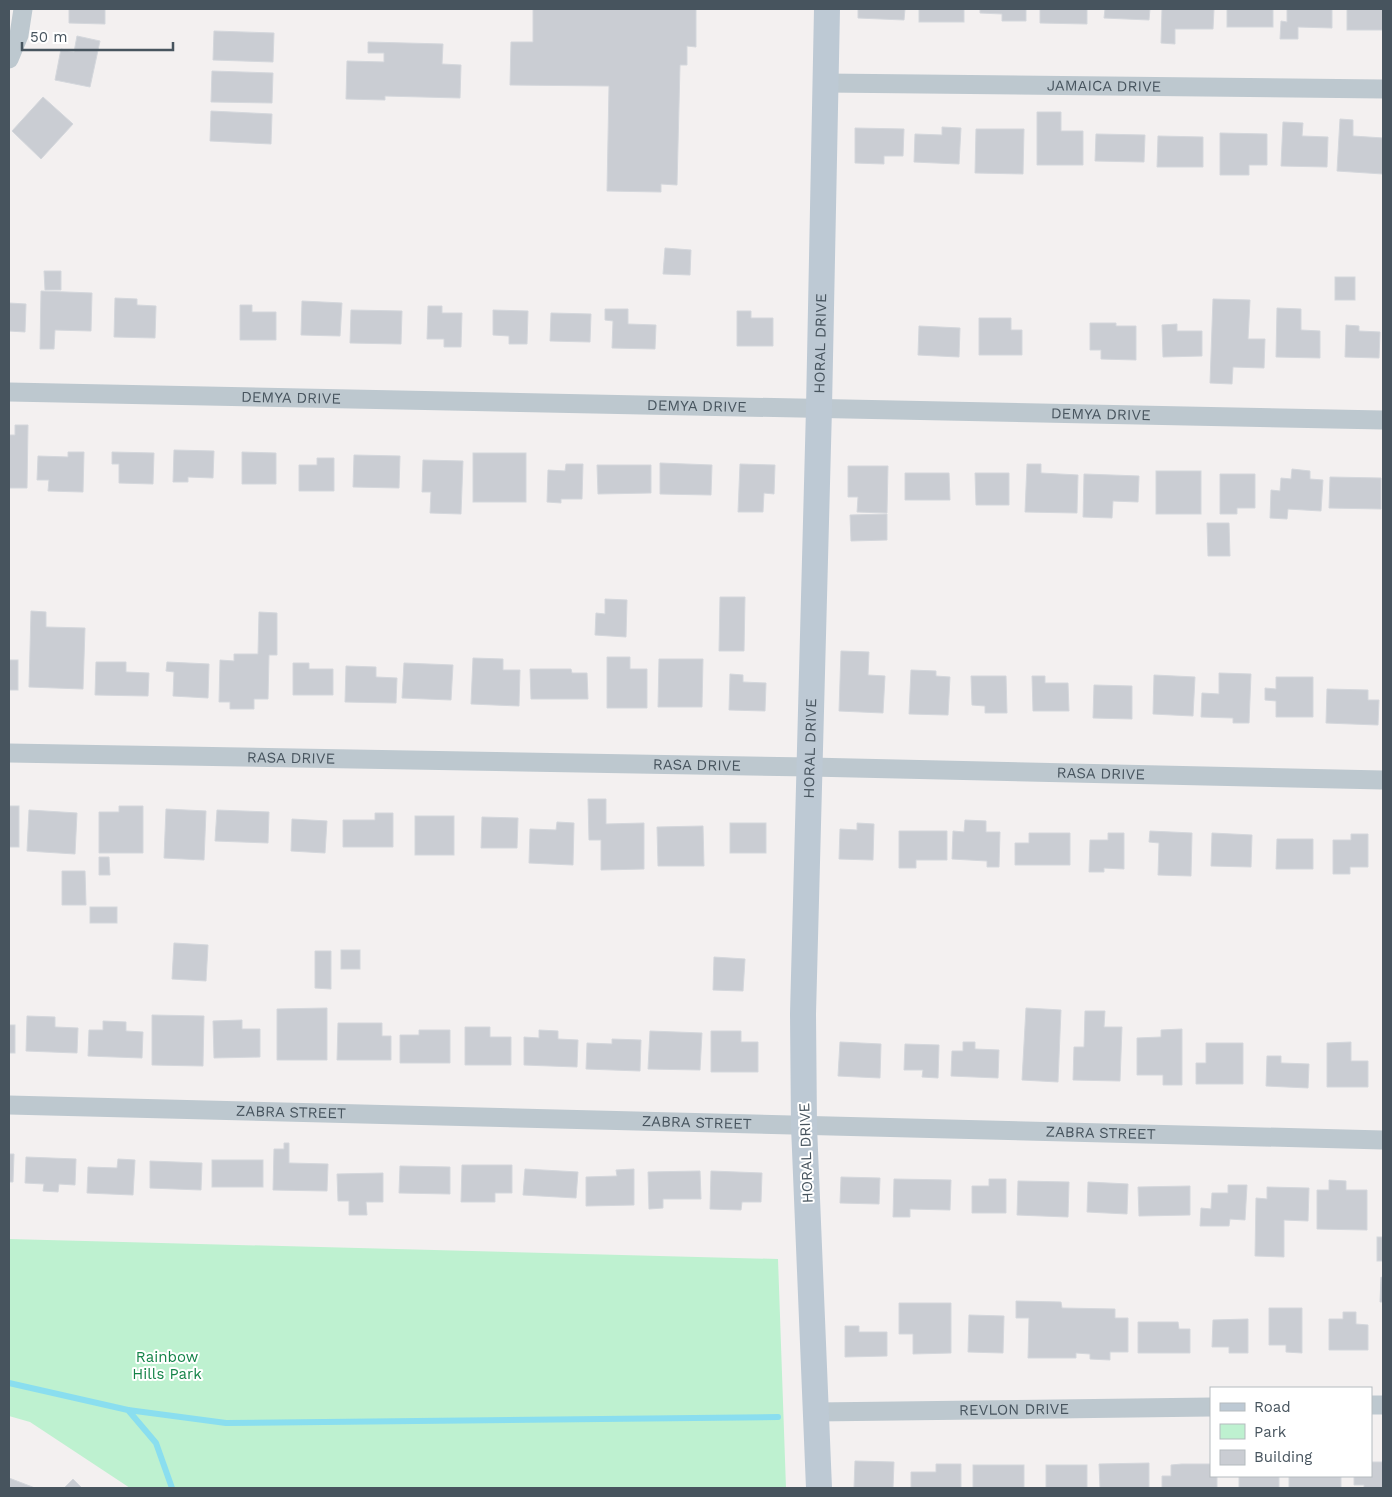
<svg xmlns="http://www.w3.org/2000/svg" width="1392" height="1497" font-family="'Work Sans',sans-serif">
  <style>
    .green { fill: #bef1d0 }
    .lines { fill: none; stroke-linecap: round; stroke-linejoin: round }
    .stream { stroke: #8adeef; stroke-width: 6 }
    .building { fill: #cacdd3; stroke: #d4d7dc }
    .street { stroke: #bdc8cf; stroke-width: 19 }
    .secondary { stroke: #bdc9d4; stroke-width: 26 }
    .labels { text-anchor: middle; stroke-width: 4; stroke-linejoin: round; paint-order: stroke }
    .street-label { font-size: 15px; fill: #47545e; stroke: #fff }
    .park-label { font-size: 15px; fill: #148348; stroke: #fff }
  </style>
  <rect width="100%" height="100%" fill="#f3f0f0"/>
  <polygon class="green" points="9,1239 778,1259 786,1488 130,1488 30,1422 9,1416"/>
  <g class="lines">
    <g class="stream">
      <polyline points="9,1383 128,1410 156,1443 172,1488"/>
      <polyline points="128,1410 226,1423 778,1417"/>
    </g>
  </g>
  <g class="building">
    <polygon points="69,9 105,9 105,24 69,23"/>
    <polygon points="533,9 696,9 696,47 687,46 687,65 680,65 677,185 661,184 661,192 607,191 609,86 510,85 511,42 533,42"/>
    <polygon points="858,9 905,9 904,20 858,18"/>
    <rect x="919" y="9" width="45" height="13"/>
    <polygon points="980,9 1026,9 1026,21 1002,21 1002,14 980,13"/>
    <polygon points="1040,9 1087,9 1087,24 1040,23"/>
    <polygon points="1105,9 1150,9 1149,20 1104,18"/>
    <polygon points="1162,9 1214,9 1213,29 1175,29 1175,44 1161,43"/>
    <rect x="1227" y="9" width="46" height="18"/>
    <polygon points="1287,9 1332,9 1332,28 1298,27 1298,39 1280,39 1281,21 1287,22"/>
    <rect x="1347" y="9" width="36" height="21"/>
    <polygon points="214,31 274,33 273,62 213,60"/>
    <polygon points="77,36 100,41 90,87 55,80 61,49 74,52"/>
    <polygon points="368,42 443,44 442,64 461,65 460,98 385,96 385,100 346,99 347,61 384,62 384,53 368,53"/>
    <polygon points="212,71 273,73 272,103 211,102"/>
    <polygon points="43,97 73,124 41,159 12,131"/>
    <polygon points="211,111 272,114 271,144 210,141"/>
    <polygon points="1037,112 1061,112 1061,131 1083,131 1083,165 1037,165"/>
    <polygon points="1340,119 1353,120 1353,136 1383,138 1383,174 1337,171"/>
    <polygon points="1283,122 1303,123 1302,136 1328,137 1327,167 1281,166"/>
    <polygon points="942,127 961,128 959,164 914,162 915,134 942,135"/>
    <polygon points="855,128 904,129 903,156 884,156 884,164 855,163"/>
    <polygon points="976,129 1024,129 1023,174 975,173"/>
    <polygon points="1220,133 1267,134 1267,165 1249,165 1249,175 1220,175"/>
    <polygon points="1096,134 1145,135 1144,162 1095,161"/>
    <polygon points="1158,136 1203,137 1203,167 1157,167"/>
    <polygon points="665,248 691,250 690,275 663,274"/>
    <polygon points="44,271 61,271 61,290 45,290"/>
    <rect x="1335" y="277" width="20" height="23"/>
    <polygon points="41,291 92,293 91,331 55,330 54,349 40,349"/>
    <polygon points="115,298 137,299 137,305 156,306 155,338 114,337"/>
    <polygon points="1213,299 1250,300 1248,339 1265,339 1264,368 1233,367 1232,384 1210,383"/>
    <polygon points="302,301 342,303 340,336 301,335"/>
    <polygon points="9,303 26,304 25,332 9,331"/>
    <polygon points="240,305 252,305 252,312 276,312 276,340 240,340"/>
    <polygon points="428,306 442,306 442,313 462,313 461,347 444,347 444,339 427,339"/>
    <polygon points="1277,308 1301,309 1301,330 1320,331 1320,358 1276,357"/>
    <polygon points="605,309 628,309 628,324 656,325 655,349 612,348 613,321 605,320"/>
    <polygon points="351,310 402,311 401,344 350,343"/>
    <polygon points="493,310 528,311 527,344 509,344 509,336 493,335"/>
    <polygon points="737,311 751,311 751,318 773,318 773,346 737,346"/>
    <polygon points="551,313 591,314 590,342 550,341"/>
    <polygon points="979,318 1011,318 1011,330 1022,330 1022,355 979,355"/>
    <polygon points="1090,323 1116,323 1116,326 1136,326 1136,360 1101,359 1101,350 1090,350"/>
    <polygon points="1177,324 1177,331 1202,331 1202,356 1163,357 1162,325"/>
    <polygon points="1346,325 1359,326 1359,331 1380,332 1379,358 1345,357"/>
    <polygon points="919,326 960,328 959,357 918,355"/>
    <polygon points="15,425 28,425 27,488 9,488 9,435 15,435"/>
    <polygon points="174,450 214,451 213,478 188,477 188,482 173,482"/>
    <polygon points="68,452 84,452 83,492 48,491 49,480 37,480 38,456 68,457"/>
    <polygon points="112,452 154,453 153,484 119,483 119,464 112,464"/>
    <polygon points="242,452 276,453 276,484 242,484"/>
    <rect x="473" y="453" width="53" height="49"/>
    <polygon points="354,455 400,456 399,488 353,487"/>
    <polygon points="317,458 334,458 334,491 299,491 299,465 317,465"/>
    <polygon points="423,460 463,461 461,514 430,513 431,492 422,492"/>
    <polygon points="660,463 712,465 711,495 660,494"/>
    <polygon points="566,464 583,464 582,499 561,499 561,503 547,502 548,470 565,471"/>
    <polygon points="740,464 775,465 774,494 764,493 763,512 738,512"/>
    <polygon points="1027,464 1041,464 1041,473 1078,475 1077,513 1025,512"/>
    <polygon points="597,465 651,465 651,493 598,494"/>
    <polygon points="848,466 888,466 887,513 857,512 858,497 848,497"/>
    <polygon points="1292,469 1310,471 1310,479 1323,480 1321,511 1288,509 1287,519 1270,518 1271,490 1280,491 1281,478 1291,479"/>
    <rect x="1156" y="471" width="45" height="43"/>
    <polygon points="905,473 949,473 950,500 905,500"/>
    <polygon points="975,473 1009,473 1009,505 976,505"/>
    <polygon points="1084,474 1139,476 1138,502 1113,501 1112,518 1083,517"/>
    <polygon points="1220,474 1255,474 1255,508 1237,508 1237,514 1220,514"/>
    <polygon points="1330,477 1381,478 1381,509 1329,508"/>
    <polygon points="887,514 887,540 851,541 850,515"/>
    <polygon points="1207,523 1229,523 1230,556 1208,556"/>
    <polygon points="720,597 745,597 744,651 719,651"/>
    <polygon points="605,599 627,600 626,637 595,635 596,613 605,614"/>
    <polygon points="31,611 46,612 46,627 85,628 83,689 29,687"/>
    <polygon points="259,612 277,613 277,655 269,655 268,699 254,699 254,709 230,709 230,702 219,702 220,660 234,661 234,654 258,654"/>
    <polygon points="841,651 869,652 868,675 885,676 883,713 839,711"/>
    <polygon points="607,657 630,657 630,669 647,669 647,708 607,708"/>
    <polygon points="473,658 503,659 503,670 520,670 519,706 471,704"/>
    <polygon points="659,659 703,659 702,707 658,707"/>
    <rect x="9" y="660" width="9" height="30"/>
    <polygon points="96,662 126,662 126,672 149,673 148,696 95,695"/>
    <polygon points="167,662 209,664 208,698 173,696 174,672 166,671"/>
    <polygon points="293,663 309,663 309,669 333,669 333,695 293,695"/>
    <polygon points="404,663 453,665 451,700 402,698"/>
    <polygon points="346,666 376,667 376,677 397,678 396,703 345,702"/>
    <polygon points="530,669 571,669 572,673 587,673 588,699 531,699"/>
    <polygon points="911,670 936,671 936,676 950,677 948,715 909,714"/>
    <polygon points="1219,673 1251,674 1249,723 1233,723 1233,718 1201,717 1202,693 1219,694"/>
    <polygon points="730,674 743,675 743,682 766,683 765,711 729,710"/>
    <polygon points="1154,675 1195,677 1193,716 1153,714"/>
    <polygon points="971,676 1006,676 1007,713 985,713 985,706 972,705"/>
    <polygon points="1032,676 1045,676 1045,683 1068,683 1069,711 1033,711"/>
    <polygon points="1276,677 1313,677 1313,717 1276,717 1276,701 1265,700 1265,688 1276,689"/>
    <polygon points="1094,685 1132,686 1132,719 1093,718"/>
    <polygon points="1327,689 1368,690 1368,700 1379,700 1378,725 1326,723"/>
    <polygon points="588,799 606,799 606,824 644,823 644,869 601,870 601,840 589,840"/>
    <rect x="9" y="806" width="10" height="41"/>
    <polygon points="119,806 143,806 143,853 99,853 99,812 119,812"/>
    <polygon points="166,809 206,811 204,860 164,858"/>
    <polygon points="29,810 77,813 75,854 27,851"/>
    <polygon points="217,810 269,812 268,843 215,841"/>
    <polygon points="375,813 393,813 393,847 343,847 343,820 375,820"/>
    <rect x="415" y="816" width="39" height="39"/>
    <polygon points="482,817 518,818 517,848 481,848"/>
    <polygon points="292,819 327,821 325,853 291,851"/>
    <polygon points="965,820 986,821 986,832 1000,832 999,867 987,867 987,861 952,859 953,831 964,832"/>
    <polygon points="557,822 574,823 573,865 529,863 530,829 556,830"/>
    <rect x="730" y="823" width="36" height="30"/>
    <polygon points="857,823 874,824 873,860 839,859 840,829 857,830"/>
    <polygon points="703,826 704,866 658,866 657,827"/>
    <polygon points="899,831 947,831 947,860 916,860 916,868 899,868"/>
    <polygon points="1150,831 1192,833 1191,876 1158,875 1159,843 1149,842"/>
    <polygon points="1029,833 1070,833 1070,865 1015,865 1015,843 1029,843"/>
    <polygon points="1108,833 1124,833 1124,869 1104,868 1104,872 1089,872 1090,840 1108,840"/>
    <polygon points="1212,833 1252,835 1251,867 1211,866"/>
    <polygon points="1351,834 1368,834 1368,867 1350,867 1350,874 1333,874 1333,840 1351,840"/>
    <polygon points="1277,839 1313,839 1313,869 1276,869"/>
    <polygon points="99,857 109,857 110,875 99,875"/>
    <polygon points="62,871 85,871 86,905 62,905"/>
    <rect x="90" y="907" width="27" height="16"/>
    <polygon points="174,943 208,945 206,981 172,979"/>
    <rect x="341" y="950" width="19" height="19"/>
    <polygon points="315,951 331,951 331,989 315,988"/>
    <polygon points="714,957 745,959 743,991 713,990"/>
    <polygon points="327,1008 327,1060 277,1060 277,1009"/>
    <polygon points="1026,1008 1061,1010 1058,1082 1022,1080"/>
    <polygon points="1085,1011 1105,1011 1104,1027 1122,1027 1120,1081 1073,1080 1074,1047 1084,1047"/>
    <polygon points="152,1015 204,1016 203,1066 152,1065"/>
    <polygon points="27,1016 55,1017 55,1027 78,1028 77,1053 26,1051"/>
    <polygon points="242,1020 242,1029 260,1029 260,1057 214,1058 213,1021"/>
    <polygon points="103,1021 126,1022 126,1031 143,1032 142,1058 88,1056 89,1030 103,1030"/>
    <polygon points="338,1023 382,1023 382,1036 391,1036 391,1060 337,1060"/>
    <rect x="9" y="1025" width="6" height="28"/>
    <polygon points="465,1027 490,1027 490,1037 511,1037 511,1065 465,1065"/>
    <polygon points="1182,1029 1182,1085 1163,1085 1163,1075 1137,1075 1137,1038 1161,1037 1161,1030"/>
    <polygon points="419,1030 450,1030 450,1063 400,1063 400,1035 419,1035"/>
    <polygon points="539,1030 558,1031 558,1039 578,1040 577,1067 524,1065 524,1037 539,1038"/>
    <polygon points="650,1031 702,1033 700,1070 648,1069"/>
    <polygon points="711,1031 741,1031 741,1042 758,1042 758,1072 711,1072"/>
    <polygon points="612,1039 641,1040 640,1071 586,1069 587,1043 612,1044"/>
    <polygon points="840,1042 881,1044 880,1078 838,1076"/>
    <polygon points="963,1042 975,1042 975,1049 999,1050 998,1078 951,1076 952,1051 963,1051"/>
    <polygon points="1351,1042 1351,1061 1368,1061 1368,1087 1327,1087 1327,1043"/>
    <polygon points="1206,1043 1243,1043 1243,1084 1196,1084 1196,1063 1206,1063"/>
    <polygon points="905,1044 939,1045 938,1078 922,1077 923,1070 904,1070"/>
    <polygon points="1267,1056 1281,1056 1281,1063 1309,1064 1308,1088 1266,1086"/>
    <polygon points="284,1143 289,1143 289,1163 328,1164 327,1191 273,1190 274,1149 284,1149"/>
    <polygon points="9,1154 14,1154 13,1182 9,1182"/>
    <polygon points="26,1157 76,1159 75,1185 59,1184 58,1192 43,1191 44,1184 25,1183"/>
    <polygon points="118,1159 135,1160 133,1195 87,1193 88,1167 117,1168"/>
    <rect x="212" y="1160" width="51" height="27"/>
    <polygon points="150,1161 202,1163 201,1190 150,1188"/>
    <polygon points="462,1165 512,1165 512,1193 495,1193 495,1202 461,1202"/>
    <polygon points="400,1166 450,1167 450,1194 399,1193"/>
    <polygon points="525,1169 578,1172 576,1198 523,1195"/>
    <polygon points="634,1169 634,1205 586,1206 586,1177 617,1176 616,1170"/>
    <polygon points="700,1171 701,1199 663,1199 663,1208 649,1209 648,1172"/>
    <polygon points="711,1171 762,1173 761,1202 742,1202 741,1210 710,1209"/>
    <polygon points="383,1173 383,1202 366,1202 367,1215 349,1215 349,1201 338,1201 337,1174"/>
    <polygon points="841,1177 880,1178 879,1204 840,1203"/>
    <polygon points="894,1179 951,1180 950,1210 910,1209 910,1217 893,1217"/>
    <polygon points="989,1179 1006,1179 1006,1213 972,1213 972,1186 989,1186"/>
    <polygon points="1329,1180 1346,1181 1346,1190 1367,1190 1367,1230 1317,1229 1317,1190 1329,1190"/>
    <polygon points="1018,1181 1069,1182 1068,1217 1017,1215"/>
    <polygon points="1088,1182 1128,1184 1127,1214 1087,1212"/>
    <polygon points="1228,1185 1247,1185 1245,1220 1230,1219 1229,1226 1200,1226 1201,1208 1211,1209 1212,1193 1228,1193"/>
    <polygon points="1190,1186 1190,1215 1139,1216 1138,1187"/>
    <polygon points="1267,1187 1309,1188 1308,1221 1284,1220 1284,1257 1255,1256 1256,1198 1267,1199"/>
    <rect x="1377" y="1237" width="6" height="24"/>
    <polygon points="1381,1277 1383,1278 1383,1302 1380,1302"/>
    <polygon points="1016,1301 1061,1302 1062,1308 1115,1309 1115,1318 1128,1318 1128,1352 1110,1352 1110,1360 1090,1359 1090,1354 1076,1353 1076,1358 1028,1358 1029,1318 1016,1318"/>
    <polygon points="899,1303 951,1303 951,1353 913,1354 913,1334 899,1334"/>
    <polygon points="1269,1308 1302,1308 1302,1353 1286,1352 1286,1345 1269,1345"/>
    <polygon points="1343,1312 1356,1312 1356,1324 1368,1325 1368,1350 1329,1350 1329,1319 1343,1319"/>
    <polygon points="969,1315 1004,1316 1003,1353 968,1352"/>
    <polygon points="1248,1319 1248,1353 1229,1353 1229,1347 1212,1347 1213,1320"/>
    <polygon points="1138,1322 1178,1322 1179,1329 1190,1329 1190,1353 1138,1353"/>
    <polygon points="845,1326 859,1326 859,1332 887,1332 887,1356 845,1357"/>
    <polygon points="855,1461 894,1462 893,1488 854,1488"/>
    <polygon points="1371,1462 1383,1462 1383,1488 1364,1488 1364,1485 1354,1485 1354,1476 1371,1476"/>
    <polygon points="1149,1463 1149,1488 1100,1488 1099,1464"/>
    <polygon points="936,1464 961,1464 961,1488 911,1488 911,1472 936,1472"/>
    <polygon points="1182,1464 1211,1464 1211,1476 1217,1476 1217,1488 1162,1488 1162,1476 1171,1476 1171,1465"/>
    <rect x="973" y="1465" width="51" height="23"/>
    <rect x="1046" y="1465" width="41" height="23"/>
    <rect x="1239" y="1476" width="40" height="12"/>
    <rect x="1289" y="1476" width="52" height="12"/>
    <polygon points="9,1478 35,1488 9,1488"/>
    <polygon points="73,1479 82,1488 64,1488"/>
  </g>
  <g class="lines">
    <g class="street">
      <polyline points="9,59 19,35 23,9"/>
      <path id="s1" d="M825 83 1383 89"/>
      <path id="s2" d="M9 392 1383 420"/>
      <path id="s3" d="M9 753 810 767 1383 780"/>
      <path id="s4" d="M9 1105 1383 1140"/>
      <polyline points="1371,1405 1383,1405"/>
      <path id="s5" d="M816 1412 1211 1407"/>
    </g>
    <path class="secondary" id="s6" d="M819 1488 804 1126 803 1014 819 408 827 9"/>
  </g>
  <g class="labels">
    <g class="street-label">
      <text dy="5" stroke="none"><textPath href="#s1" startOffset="279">JAMAICA DRIVE</textPath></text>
      <text dy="5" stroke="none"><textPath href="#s6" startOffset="1145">HORAL DRIVE</textPath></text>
      <text dy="5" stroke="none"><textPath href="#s2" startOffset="282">DEMYA DRIVE</textPath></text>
      <text dy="5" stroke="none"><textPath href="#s2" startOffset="688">DEMYA DRIVE</textPath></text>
      <text dy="5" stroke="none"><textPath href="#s2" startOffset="1092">DEMYA DRIVE</textPath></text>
      <text dy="5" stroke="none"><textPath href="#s6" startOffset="740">HORAL DRIVE</textPath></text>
      <text dy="5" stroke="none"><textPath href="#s3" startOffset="282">RASA DRIVE</textPath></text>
      <text dy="5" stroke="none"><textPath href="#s3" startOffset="688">RASA DRIVE</textPath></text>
      <text dy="5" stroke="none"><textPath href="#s3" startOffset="1092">RASA DRIVE</textPath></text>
      <text dy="5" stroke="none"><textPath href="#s4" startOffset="282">ZABRA STREET</textPath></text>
      <text dy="5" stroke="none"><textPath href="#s4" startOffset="688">ZABRA STREET</textPath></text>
      <text dy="5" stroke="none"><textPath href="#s4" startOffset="1092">ZABRA STREET</textPath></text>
      <text transform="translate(806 1153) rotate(-92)" y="5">HORAL DRIVE</text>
      <text dy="5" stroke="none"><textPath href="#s5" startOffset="198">REVLON DRIVE</textPath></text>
    </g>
    <g class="park-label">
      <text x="167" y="1362">Rainbow<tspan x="167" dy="17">Hills Park</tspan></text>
    </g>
  </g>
  <rect width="1392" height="1497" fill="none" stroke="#47545e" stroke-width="20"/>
  <rect x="1210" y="1387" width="162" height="90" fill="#ffffff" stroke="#b5bbbf"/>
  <rect x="1220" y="1403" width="25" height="8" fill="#bdc9d4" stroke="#b5bbbf"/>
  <text x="1254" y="1412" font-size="15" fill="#47545e">Road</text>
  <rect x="1220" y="1424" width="25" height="15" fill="#bef1d0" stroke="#b5bbbf"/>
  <text x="1254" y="1437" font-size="15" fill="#47545e">Park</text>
  <rect x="1220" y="1450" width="25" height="15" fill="#cacdd3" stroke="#b5bbbf"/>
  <text x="1254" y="1462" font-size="15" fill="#47545e">Building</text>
  <path d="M22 42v8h151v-8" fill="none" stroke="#47545e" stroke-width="2.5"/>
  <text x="30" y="42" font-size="15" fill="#47545e" stroke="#ffffff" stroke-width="4" paint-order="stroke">50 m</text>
</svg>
